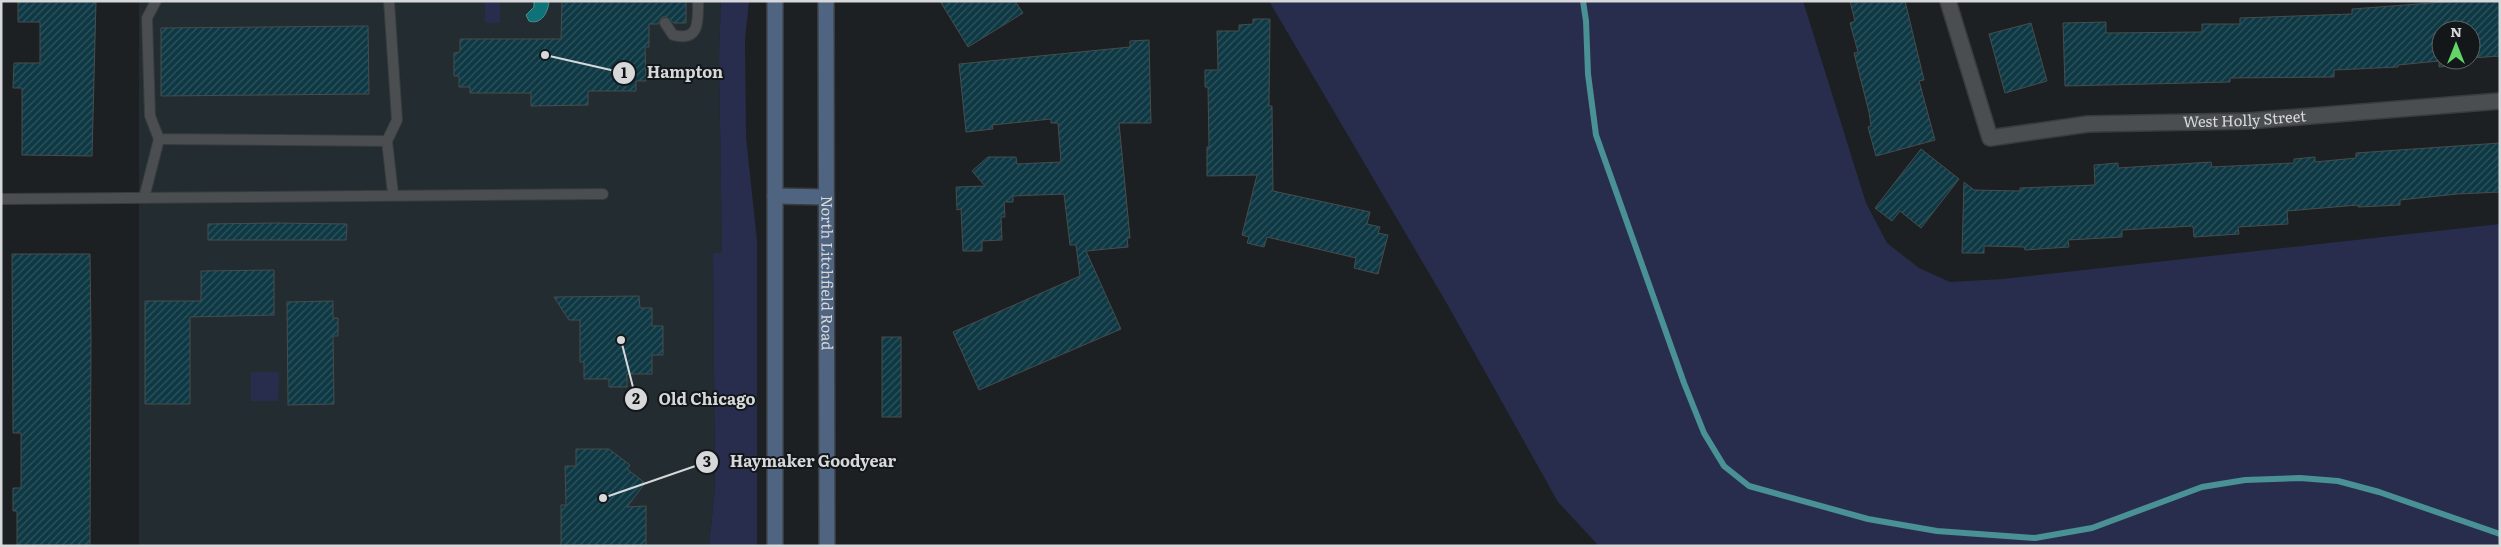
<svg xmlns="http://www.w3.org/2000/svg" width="2501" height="547" font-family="Literata,serif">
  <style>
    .built { fill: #232c31 }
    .green { fill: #282d4d }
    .water { fill: #0d7378; stroke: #499195 }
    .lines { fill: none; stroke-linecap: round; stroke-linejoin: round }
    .stream { stroke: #499195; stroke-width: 6 }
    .building { fill: url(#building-hatch); stroke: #474c4d }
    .lane-casing { stroke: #393b3d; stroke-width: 12 }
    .street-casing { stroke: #393b3d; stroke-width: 18 }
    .secondary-casing { stroke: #393b3d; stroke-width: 18 }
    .lane { stroke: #4a4e51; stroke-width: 10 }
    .street { stroke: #4a4e51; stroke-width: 15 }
    .secondary { stroke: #4e6481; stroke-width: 15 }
    .labels { text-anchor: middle; stroke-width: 4; stroke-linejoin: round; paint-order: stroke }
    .street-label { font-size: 15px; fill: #d6d8da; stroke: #131719 }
    .leader { fill: none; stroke: #d6d8da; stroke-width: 2 }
    .callout-dot { fill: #d6d8da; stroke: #131719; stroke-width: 2 }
    .mark-label { font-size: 15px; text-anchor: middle; font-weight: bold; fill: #111 }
    .callout-label { font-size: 16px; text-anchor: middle; font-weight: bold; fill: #d6d8da; stroke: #131719; stroke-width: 4; stroke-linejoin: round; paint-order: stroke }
  </style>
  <defs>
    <pattern id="building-hatch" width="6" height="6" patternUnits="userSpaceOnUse" patternTransform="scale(1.25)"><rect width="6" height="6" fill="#0e3944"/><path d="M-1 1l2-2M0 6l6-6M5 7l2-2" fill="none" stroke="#30555e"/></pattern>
  </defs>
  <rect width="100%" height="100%" fill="#1c2022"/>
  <polygon class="built" points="139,1 721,1 719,57 722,253 713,253 715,487 709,546 139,546"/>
  <g class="green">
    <rect x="485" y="1" width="15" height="22"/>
    <polygon points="721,1 749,1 745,40 746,137 757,241 757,546 709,546 715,487 713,253 722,253 719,57"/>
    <polygon points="1269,1 1803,1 1866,203 1887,243 1919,268 1950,282 2003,279 2500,224 2500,546 1599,546 1558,502 1446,302"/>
    <polygon points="251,372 279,372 278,401 251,401"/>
  </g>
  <path class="water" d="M534 1H549C548 13 541 25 529 21L526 15 534 7Z"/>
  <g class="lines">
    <polyline class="stream" points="1583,1 1586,21 1588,74 1596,135 1684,383 1704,433 1724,466 1749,486 1868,519 1937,531 2035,538 2092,528 2202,487 2245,480 2300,478 2338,481 2379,492 2500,534"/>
  </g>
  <g class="building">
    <polygon points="18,1 96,1 92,156 22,155 22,88 13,88 14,63 40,63 40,22 18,22"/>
    <polygon points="562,1 686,1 686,23 674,23 665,16 661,18 658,24 649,24 649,47 645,47 646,81 636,81 636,91 588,91 588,105 531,106 531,93 470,93 470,87 459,87 459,76 454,76 454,53 460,52 460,39 561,39"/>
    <polygon points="940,1 1015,1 1023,13 968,47"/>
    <polygon points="1850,1 1905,1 1924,80 1919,81 1935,140 1876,156 1868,127 1871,126 1869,112 1854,53 1858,52 1850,23 1855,21"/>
    <polygon points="2458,1 2500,1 2500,56 2471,58 2471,30 2441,30 2441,60 2455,60 2456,65 2439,67 2439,61 2398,65 2398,67 2334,70 2334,77 2230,78 2230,82 2065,86 2063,23 2106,22 2106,33 2202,32 2202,24 2240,24 2240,18 2352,14 2352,9"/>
    <polygon points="1253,19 1270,19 1269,106 1272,106 1273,191 1370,212 1367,224 1380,227 1378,233 1388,235 1378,274 1354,268 1356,258 1267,237 1264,247 1247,243 1249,237 1242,235 1257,175 1207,176 1207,147 1209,147 1208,87 1205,87 1205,70 1218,70 1217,31 1239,31 1239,25 1253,24"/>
    <polygon points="2031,23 2047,81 2005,93 1989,34"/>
    <polygon points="368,26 369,94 161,96 161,28"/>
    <polygon points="1149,40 1151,123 1119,123 1130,238 1127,238 1128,247 1086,251 1121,329 979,390 953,332 1080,276 1076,245 1070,245 1064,194 1013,196 1013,202 1004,202 1005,217 1001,217 1002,240 982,241 982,251 963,251 961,209 957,210 956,187 985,186 972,171 988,157 1016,157 1017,164 1061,162 1058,123 1051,123 1051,119 992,125 993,129 966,132 959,64 1130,47 1130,41"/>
    <polygon points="2500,143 2500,192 2457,194 2400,200 2400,205 2358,207 2358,205 2287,211 2288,224 2238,227 2239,234 2194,237 2193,226 2122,230 2122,237 2068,240 2069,247 2025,250 2024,247 1984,246 1984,253 1962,253 1964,182 1974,190 2020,191 2020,188 2095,185 2094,165 2118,163 2118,168 2211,162 2212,167 2294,163 2294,159 2315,157 2315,162 2356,158 2356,153"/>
    <polygon points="1921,149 1959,179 1921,228 1900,211 1892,221 1875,208"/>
    <polygon points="278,223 347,224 346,240 208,240 208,224"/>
    <polygon points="12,254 90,254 91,337 90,546 17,546 17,511 13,511 13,488 21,488 21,433 13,433"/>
    <polygon points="274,270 274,315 190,317 190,404 145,404 145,301 201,301 201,271"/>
    <polygon points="639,296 640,308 652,308 652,326 663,326 663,355 652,355 652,374 627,374 627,387 609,387 609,379 584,379 584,362 580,362 580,320 569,320 554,297"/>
    <polygon points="333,301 333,318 338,318 338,336 333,336 334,404 288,405 287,302"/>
    <rect x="882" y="337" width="19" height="80"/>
    <polygon points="576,449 609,449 630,465 627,469 645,483 627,507 646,506 646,546 561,546 561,505 566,505 565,466 576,466"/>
  </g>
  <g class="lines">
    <g class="lane-casing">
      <g id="lane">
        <polyline points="156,1 147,18 150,116 159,139 387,141 397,120 389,1"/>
        <path d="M665 23 673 35C700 42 698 21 698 1"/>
        <polyline points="387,141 393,194"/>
        <polyline points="144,198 159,139"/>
        <polyline points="1,199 603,194"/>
      </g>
    </g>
    <g class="street-casing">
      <g id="street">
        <path id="s1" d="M1948 1 1990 138 2088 124 2248 121 2500 101"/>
      </g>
    </g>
    <g class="secondary-casing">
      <g id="secondary">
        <path id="s2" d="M826 1 827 546"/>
        <polyline points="775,196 825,197"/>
        <polyline points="775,546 775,1"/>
      </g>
    </g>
    <use href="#lane" class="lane"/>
    <use href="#street" class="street"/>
    <use href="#secondary" class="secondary"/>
  </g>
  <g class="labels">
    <g class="street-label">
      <text dy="5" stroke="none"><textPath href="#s1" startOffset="399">West Holly Street</textPath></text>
      <text dy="5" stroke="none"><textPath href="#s2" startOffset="272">North Litchfield Road</textPath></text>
    </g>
  </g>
  <path class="leader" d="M545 55L624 73M621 340L636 399M603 498L707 462"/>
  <g class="callout-dot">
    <circle cx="545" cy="55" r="5"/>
    <circle cx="621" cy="340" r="5"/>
    <circle cx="603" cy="498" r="5"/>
    <circle cx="624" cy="73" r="12"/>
    <circle cx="636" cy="399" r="12"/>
    <circle cx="707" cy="462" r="12"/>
  </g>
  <g class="mark-label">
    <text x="624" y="78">1</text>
    <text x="636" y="404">2</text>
    <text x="707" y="467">3</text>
  </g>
  <g class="callout-label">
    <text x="685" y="78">Hampton</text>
    <text x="707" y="405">Old Chicago</text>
    <text x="813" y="467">Haymaker Goodyear</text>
  </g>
  <rect width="2501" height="547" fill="none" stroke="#d6d8da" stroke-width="5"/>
  <g transform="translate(2456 45)"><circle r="24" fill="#131719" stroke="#616466"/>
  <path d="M0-4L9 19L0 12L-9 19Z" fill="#64d468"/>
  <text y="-8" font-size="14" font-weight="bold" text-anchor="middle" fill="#d6d8da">N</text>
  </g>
</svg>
